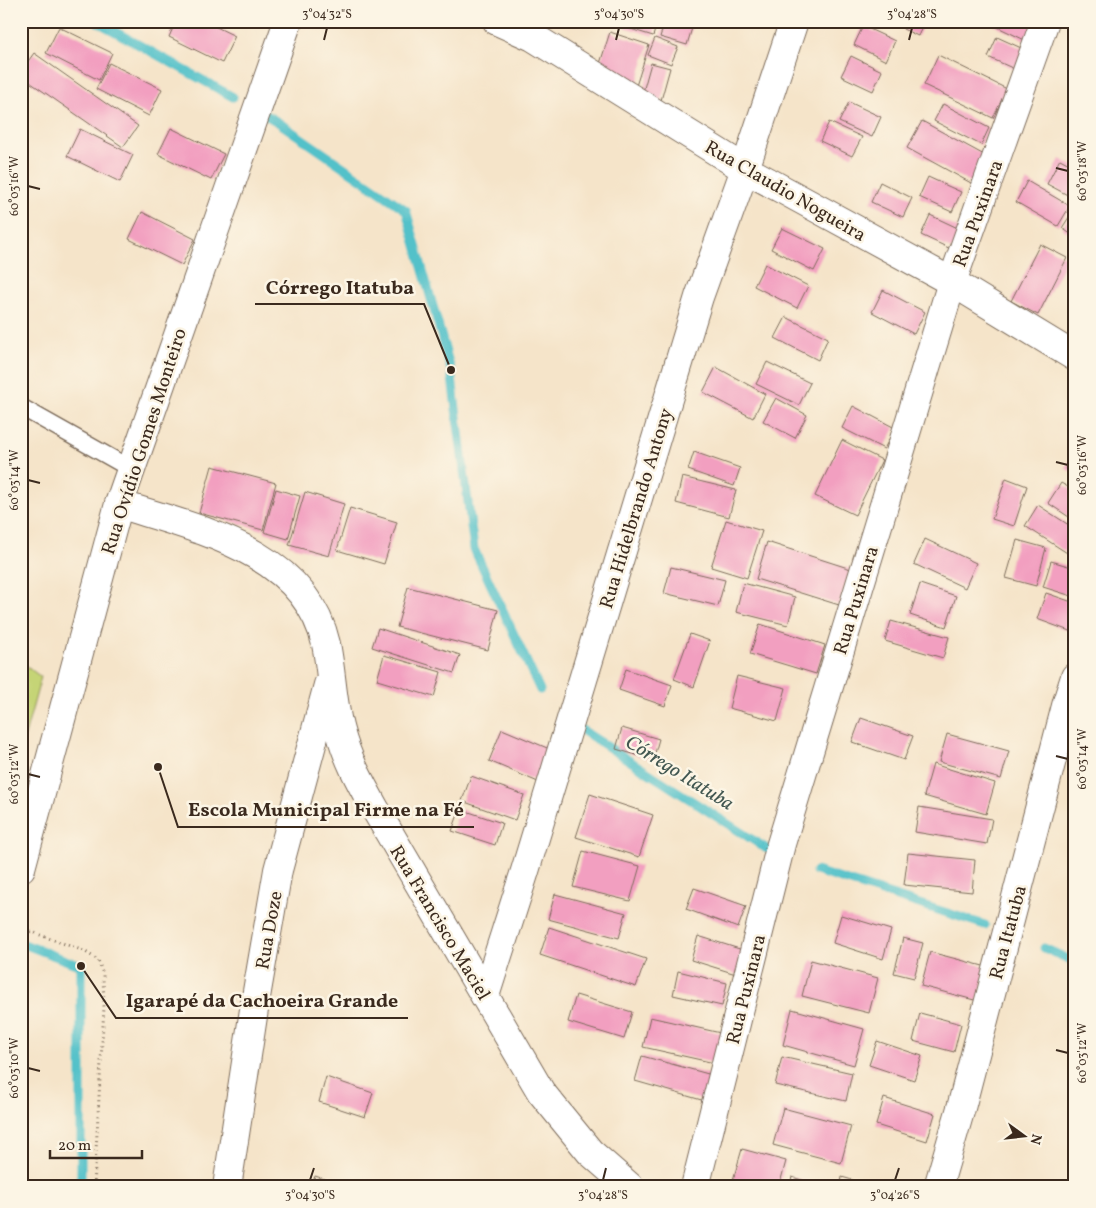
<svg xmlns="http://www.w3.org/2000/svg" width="1096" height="1208" font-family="Vollkorn,serif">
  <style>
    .green { fill: #c5d476; stroke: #807f4a }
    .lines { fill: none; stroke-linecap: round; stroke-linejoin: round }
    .stream { stroke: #53c1c9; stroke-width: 9 }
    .building { fill: #f29fc0 }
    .lane-casing { stroke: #7c6b5a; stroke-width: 19 }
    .street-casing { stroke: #7c6b5a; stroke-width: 30 }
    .path { stroke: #7c6b5a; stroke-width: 3; stroke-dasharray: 1 4; stroke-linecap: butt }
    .lane { stroke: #fff; stroke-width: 16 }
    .street { stroke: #fff; stroke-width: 28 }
    .ticks { fill: none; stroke: #3b2a1e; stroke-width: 2 }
    .labels { text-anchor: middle; stroke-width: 5; stroke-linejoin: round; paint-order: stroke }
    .street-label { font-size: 19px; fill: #3b2a1e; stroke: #fcf5e5 }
    .water-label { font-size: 20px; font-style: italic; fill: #425751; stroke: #fcf5e5 }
    .leader { fill: none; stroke: #3b2a1e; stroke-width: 2 }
    .callout-dot { fill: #3b2a1e; stroke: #fcf5e5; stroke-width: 2 }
    .callout-label { font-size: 20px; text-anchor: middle; font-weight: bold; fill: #3b2a1e; stroke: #fcf5e5; stroke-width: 5; stroke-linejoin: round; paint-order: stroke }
    .neatline { fill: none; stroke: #3b2a1e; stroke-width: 2 }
    .ticks-label { font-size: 12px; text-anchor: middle; fill: #3b2a1e }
  </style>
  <rect width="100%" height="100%" fill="#fcf5e5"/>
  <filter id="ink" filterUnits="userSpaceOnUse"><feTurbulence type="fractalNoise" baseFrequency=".02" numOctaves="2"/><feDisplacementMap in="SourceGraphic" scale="10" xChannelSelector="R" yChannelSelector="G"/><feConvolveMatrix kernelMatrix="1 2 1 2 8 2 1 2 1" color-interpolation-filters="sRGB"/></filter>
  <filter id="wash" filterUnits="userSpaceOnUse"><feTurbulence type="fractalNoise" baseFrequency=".0096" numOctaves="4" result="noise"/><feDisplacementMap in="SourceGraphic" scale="20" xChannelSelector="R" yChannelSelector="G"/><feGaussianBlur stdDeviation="1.12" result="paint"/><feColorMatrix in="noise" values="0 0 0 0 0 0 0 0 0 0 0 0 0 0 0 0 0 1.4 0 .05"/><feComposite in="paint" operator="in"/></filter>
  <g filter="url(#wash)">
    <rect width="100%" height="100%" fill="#f5e4c9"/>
    <polygon class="green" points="21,662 41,677 21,750"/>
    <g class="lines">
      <g class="stream">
        <polyline points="96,21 233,97"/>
        <polyline points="262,113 278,122 406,210 451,370 474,549 540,690"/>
        <polyline points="574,725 767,849"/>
        <polyline points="816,871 985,925"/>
        <polyline points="21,943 81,966 81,1187"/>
        <polyline points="1044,948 1075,962"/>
      </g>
    </g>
    <g id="blocks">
      <g class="building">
        <polygon points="176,21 204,21 235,36 222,63 169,37"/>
        <polygon points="605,21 658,21 653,36"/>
        <polygon points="665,21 694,21 687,45 660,37"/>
        <polygon points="906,21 925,21 918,36 903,29"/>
        <polygon points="985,21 1041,21 1031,43"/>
        <polygon points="863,26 895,41 886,61 854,45"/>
        <polygon points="59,27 112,53 99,80 46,53"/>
        <polygon points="610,32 649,45 636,86 597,73"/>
        <polygon points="997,37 1030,52 1021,72 988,57"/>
        <polygon points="655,38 678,47 671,64 648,55"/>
        <polygon points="34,53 138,126 123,147 21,76 21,71"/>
        <polygon points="938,55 1007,89 993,118 924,85"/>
        <polygon points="851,56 882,71 873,91 841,76"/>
        <polygon points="109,63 162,89 149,116 96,89"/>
        <polygon points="651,63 670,68 660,104 641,99"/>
        <polygon points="849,102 881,117 872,137 839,122"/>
        <polygon points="943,104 989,128 981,145 934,121"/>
        <polygon points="922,121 986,156 971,183 907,148"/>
        <polygon points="829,122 862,137 852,156 820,141"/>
        <polygon points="171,128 224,154 211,180 158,154"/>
        <polygon points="80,129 133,155 120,182 67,156"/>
        <polygon points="1060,159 1075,167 1075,199 1047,184"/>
        <polygon points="928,177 961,192 952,212 919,197"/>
        <polygon points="1027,181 1070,206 1058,226 1016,202"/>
        <polygon points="880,182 912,198 903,217 871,202"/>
        <polygon points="1075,208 1075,237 1062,228"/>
        <polygon points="142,212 195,239 182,265 129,239"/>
        <polygon points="930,215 962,230 953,250 921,235"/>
        <polygon points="782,228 825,249 814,271 771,249"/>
        <polygon points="1040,244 1067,258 1038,315 1011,301"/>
        <polygon points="765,264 808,286 797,308 754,286"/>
        <polygon points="883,290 925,312 914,334 872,312"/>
        <polygon points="786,317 828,338 818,360 775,338"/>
        <polygon points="767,362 810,383 799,405 756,384"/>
        <polygon points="716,367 765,394 753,418 703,392"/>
        <polygon points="776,398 807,415 795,438 763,421"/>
        <polygon points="853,406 895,428 884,449 842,428"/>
        <polygon points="842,440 882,460 855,515 815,496"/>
        <polygon points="694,452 740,468 734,486 688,470"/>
        <polygon points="1075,453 1075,474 1065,468"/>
        <polygon points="212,466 276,483 263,530 199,513"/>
        <polygon points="682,477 736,490 729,517 676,503"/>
        <polygon points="1006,478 1027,486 1014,526 992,519"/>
        <polygon points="1061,483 1075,491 1075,521 1048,503"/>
        <polygon points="276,489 300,496 288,539 264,532"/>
        <polygon points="305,492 344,504 329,556 289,545"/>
        <polygon points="1038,505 1075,529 1075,558 1025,526"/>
        <polygon points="350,508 397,522 384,564 337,550"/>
        <polygon points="726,520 762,531 747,578 711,567"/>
        <polygon points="925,539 976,563 965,588 914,564"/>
        <polygon points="1017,540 1046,548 1036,586 1006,578"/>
        <polygon points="767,542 851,569 839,605 756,579"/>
        <polygon points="1051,561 1075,568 1075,597 1043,587"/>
        <polygon points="671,567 725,580 718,606 664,593"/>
        <polygon points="743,583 795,597 788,625 736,612"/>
        <polygon points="920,584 956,596 946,627 910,615"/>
        <polygon points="408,587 498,610 488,650 397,627"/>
        <polygon points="1046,593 1075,603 1075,633 1037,619"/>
        <polygon points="891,621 949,637 943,658 885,641"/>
        <polygon points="760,624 825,645 816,674 750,654"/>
        <polygon points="378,628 460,655 454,673 372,647"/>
        <polygon points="690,634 710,641 694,687 674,679"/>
        <polygon points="384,655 441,672 434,697 377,680"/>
        <polygon points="626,669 672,685 665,706 619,690"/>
        <polygon points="737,676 786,688 777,721 729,708"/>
        <polygon points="861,718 913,736 904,760 852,742"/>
        <polygon points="622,728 659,739 653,760 616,749"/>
        <polygon points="502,729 552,750 538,782 489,761"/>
        <polygon points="947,734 1009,751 1001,779 939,762"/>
        <polygon points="933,764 995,783 986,814 924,796"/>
        <polygon points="471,776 524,795 515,820 462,801"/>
        <polygon points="590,794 653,815 639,857 576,837"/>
        <polygon points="919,807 992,819 987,844 915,832"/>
        <polygon points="460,809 502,823 495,845 452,831"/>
        <polygon points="583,851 640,866 630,901 573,887"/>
        <polygon points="908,853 975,860 972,892 904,885"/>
        <polygon points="694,888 746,906 738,928 686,909"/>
        <polygon points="555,894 626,913 619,938 548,919"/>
        <polygon points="841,915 891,930 883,959 833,943"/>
        <polygon points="549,927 646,959 636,987 540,955"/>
        <polygon points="698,936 746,951 739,975 691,960"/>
        <polygon points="903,938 923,943 914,978 894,973"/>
        <polygon points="930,952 987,967 978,1001 921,986"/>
        <polygon points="811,960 878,978 869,1013 802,996"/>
        <polygon points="678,971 727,983 722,1006 673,995"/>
        <polygon points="576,995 632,1012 624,1039 568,1022"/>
        <polygon points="792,1009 864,1029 854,1065 783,1045"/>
        <polygon points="920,1013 961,1024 954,1052 913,1041"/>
        <polygon points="650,1017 725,1034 719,1064 643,1047"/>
        <polygon points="877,1041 922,1056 914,1080 869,1065"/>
        <polygon points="642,1056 712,1075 705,1101 635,1081"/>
        <polygon points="782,1057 852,1073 846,1101 775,1085"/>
        <polygon points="326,1077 373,1093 365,1117 319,1102"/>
        <polygon points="884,1098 935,1114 927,1141 876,1125"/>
        <polygon points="783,1108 851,1126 841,1163 773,1145"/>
        <polygon points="742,1149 786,1161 779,1187 731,1187"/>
        <polygon points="315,1176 347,1186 347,1187 311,1187"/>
        <polygon points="792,1177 822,1186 822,1187 789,1187"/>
        <polygon points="842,1177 872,1186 872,1187 840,1187"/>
      </g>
    </g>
  </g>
  <g filter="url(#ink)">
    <use href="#blocks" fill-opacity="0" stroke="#7c6b5a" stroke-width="1"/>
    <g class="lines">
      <g class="lane-casing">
        <polyline id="lane" points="21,407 131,469"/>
      </g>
      <g class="street-casing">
        <g id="street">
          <polyline points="497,21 533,37 745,169 952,282 1075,357"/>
          <path d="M119 504C197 529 305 551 326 644 332 673 332 702 340 731 347 758 360 782 374 807L541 1092 590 1152 630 1187"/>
          <polyline points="21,868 119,504 288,21"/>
          <polyline points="485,996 525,871 699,297 745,169 794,21"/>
          <polyline points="227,1187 255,1003 278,870 328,685"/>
          <polyline points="695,1187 781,844 952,282 1045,21"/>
          <polyline points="938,1187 961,1108 1067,702 1075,677"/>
        </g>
      </g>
      <polyline class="path" points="21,928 84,951 98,960 103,974 104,1007 94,1187"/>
      <use href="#lane" class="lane"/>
      <use href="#street" class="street"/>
    </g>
  </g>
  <path class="ticks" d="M324 40 327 28M616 40 619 28M909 40 912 28M1056 168 1068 171M28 186 40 189M1056 462 1068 465M28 480 40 483M1056 756 1068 759M28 774 40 777M1056 1050 1068 1053M28 1068 40 1071M310 1180 314 1168M603 1180 606 1168M895 1180 899 1168"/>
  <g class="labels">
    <g class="street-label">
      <text transform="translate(786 190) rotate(30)" y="7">Rua Claudio Nogueira</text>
      <text transform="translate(977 213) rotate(-70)" y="7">Rua Puxinara</text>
      <text transform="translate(143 441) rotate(-72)" y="7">Rua Ovídio Gomes Monteiro</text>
      <text transform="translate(635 508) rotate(-73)" y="7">Rua Hidelbrando Antony</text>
      <text transform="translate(855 600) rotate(-73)" y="7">Rua Puxinara</text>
      <text transform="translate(441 922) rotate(59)" y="7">Rua Francisco Maciel</text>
      <text transform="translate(268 930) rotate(-80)" y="7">Rua Doze</text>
      <text transform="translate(1007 932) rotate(-75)" y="7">Rua Itatuba</text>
      <text transform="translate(745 989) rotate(-76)" y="7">Rua Puxinara</text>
    </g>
    <g class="water-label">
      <text transform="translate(680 772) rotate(32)" y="7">Córrego Itatuba</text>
    </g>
  </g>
  <path class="leader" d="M451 370L424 304H255M158 767L178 827H474M81 966L116 1018H408"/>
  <g class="callout-dot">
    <circle cx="451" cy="370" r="5"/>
    <circle cx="158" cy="767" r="5"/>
    <circle cx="81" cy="966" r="5"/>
  </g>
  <g class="callout-label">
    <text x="340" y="294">Córrego Itatuba</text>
    <text x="326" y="816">Escola Municipal Firme na Fé</text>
    <text x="262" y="1007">Igarapé da Cachoeira Grande</text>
  </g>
  <rect width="1096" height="1208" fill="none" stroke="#fcf5e5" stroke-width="55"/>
  <g transform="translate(1024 1136) rotate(105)" stroke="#fcf5e5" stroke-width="4" paint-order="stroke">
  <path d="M0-4L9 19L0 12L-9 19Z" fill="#3b2a1e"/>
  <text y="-8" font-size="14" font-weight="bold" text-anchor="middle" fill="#3b2a1e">N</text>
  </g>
  <path d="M50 1150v8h92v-8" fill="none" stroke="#3b2a1e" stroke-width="2.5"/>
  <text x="58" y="1150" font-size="15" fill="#3b2a1e" stroke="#fcf5e5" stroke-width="4" paint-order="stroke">20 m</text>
  <rect x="28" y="28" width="1040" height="1152" class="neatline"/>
  <g class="ticks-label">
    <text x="327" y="18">3°04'32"S</text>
    <text x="619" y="18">3°04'30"S</text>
    <text x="912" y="18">3°04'28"S</text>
    <text transform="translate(1082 171) rotate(-90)" y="4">60°03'18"W</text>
    <text transform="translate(14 186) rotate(-90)" y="4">60°03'16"W</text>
    <text transform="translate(1082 465) rotate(-90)" y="4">60°03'16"W</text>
    <text transform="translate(14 480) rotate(-90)" y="4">60°03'14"W</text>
    <text transform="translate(1082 759) rotate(-90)" y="4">60°03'14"W</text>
    <text transform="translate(14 774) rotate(-90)" y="4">60°03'12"W</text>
    <text transform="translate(1082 1053) rotate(-90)" y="4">60°03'12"W</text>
    <text transform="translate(14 1068) rotate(-90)" y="4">60°03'10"W</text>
    <text x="310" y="1199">3°04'30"S</text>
    <text x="603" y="1199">3°04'28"S</text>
    <text x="895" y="1199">3°04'26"S</text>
  </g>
</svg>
